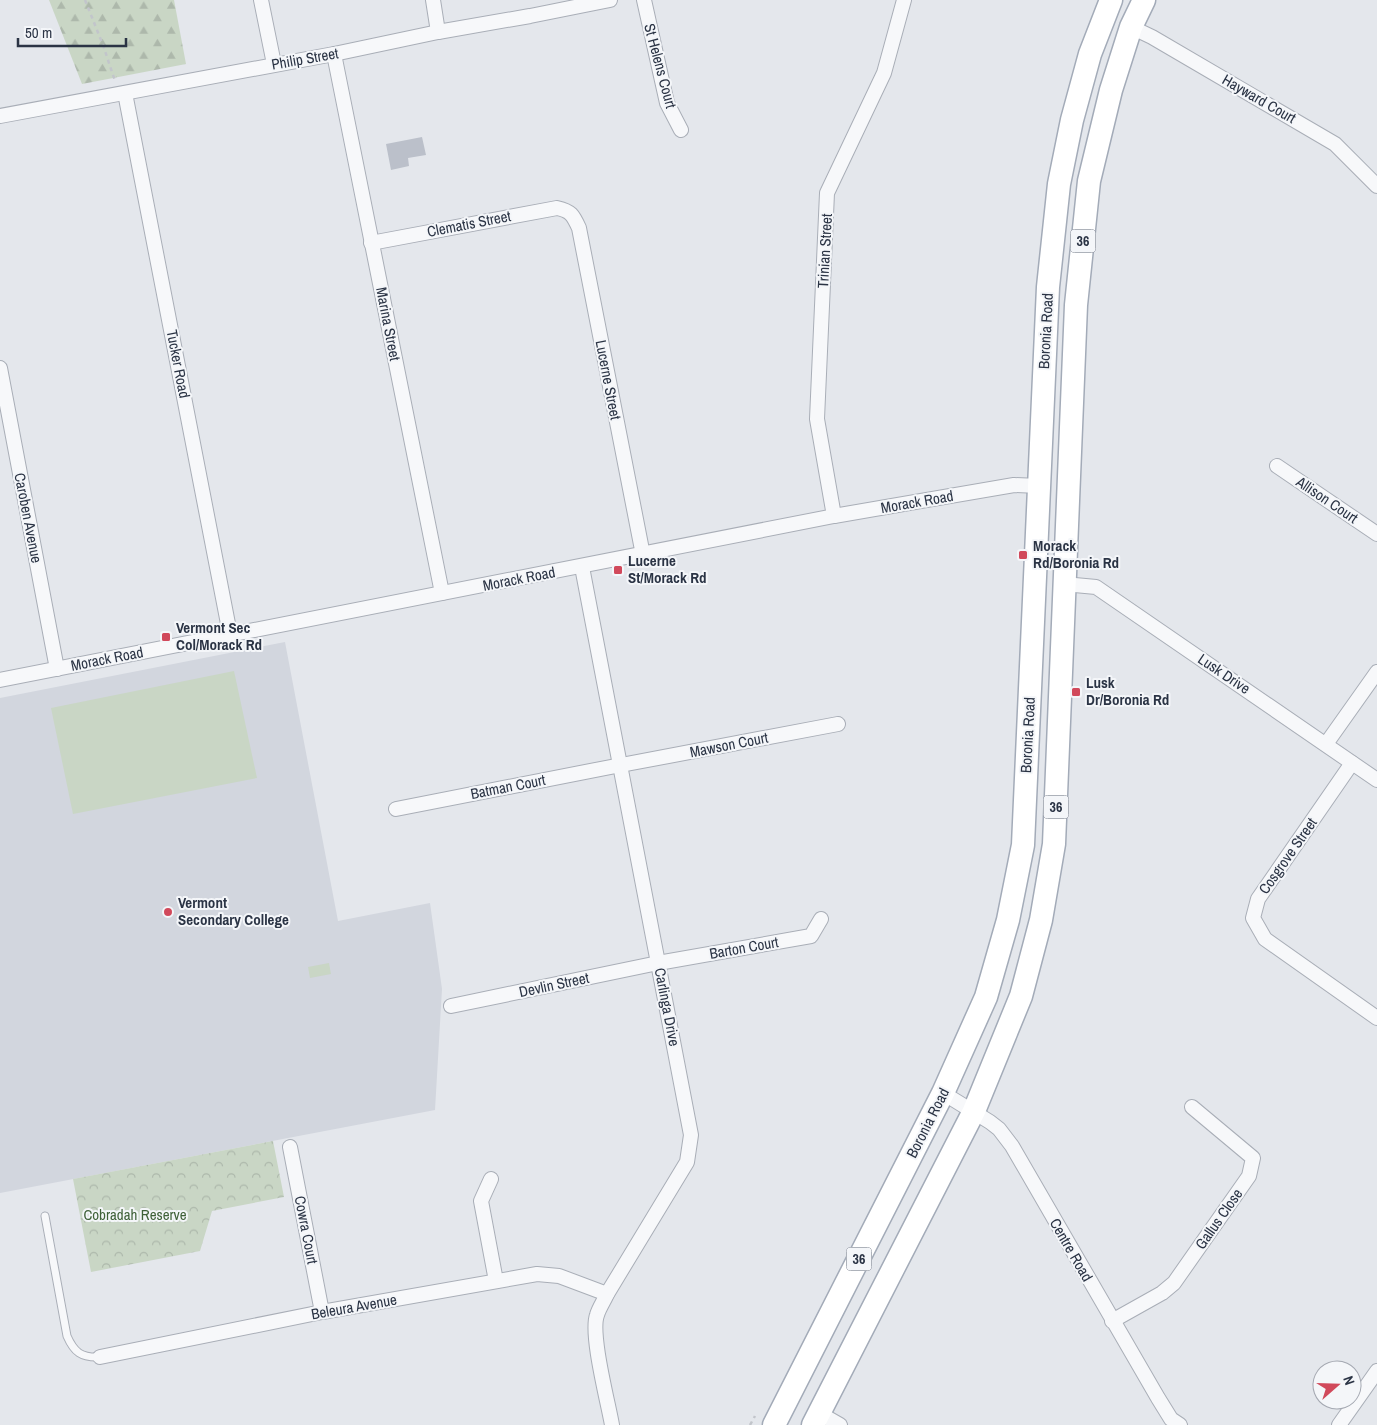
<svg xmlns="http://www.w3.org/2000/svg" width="1377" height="1425" font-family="'Archivo Narrow',sans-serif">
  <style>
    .built { fill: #d2d6de }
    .grass { fill: #c9d6c5 }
    .forest { fill: url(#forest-firs) }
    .park { fill: url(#park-crowns) }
    .building { fill: #bbc0ca }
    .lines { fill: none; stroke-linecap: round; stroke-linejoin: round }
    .service-casing { stroke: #a9aeb7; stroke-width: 9 }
    .minor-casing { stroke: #a9aeb7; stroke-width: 16 }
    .primary-casing { stroke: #a3abb8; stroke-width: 25 }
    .path { stroke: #c2c5cb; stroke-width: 2.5; stroke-dasharray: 4 4; stroke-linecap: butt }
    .service { stroke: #f7f8fa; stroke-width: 7 }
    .minor { stroke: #f7f8fa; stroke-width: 14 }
    .primary { stroke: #fff; stroke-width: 22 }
    .poi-dot { fill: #d1495b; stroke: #f4f6f9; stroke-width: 2 }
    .labels { text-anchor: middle; stroke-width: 4; stroke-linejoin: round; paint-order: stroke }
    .shield { fill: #f4f6f9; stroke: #676e7b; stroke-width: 1 }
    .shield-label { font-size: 14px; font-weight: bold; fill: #2b3445 }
    .street-label { font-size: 15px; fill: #2b3445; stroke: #f4f6f9 }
    .poi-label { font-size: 15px; font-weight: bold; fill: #2b3445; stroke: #f4f6f9; text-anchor: start }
    .park-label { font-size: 15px; fill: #3f6138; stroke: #f4f6f9 }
  </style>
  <defs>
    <pattern id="forest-firs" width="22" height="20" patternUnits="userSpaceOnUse" patternTransform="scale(1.25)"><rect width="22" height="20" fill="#c9d6c5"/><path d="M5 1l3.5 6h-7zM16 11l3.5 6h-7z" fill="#adb8ab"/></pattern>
    <pattern id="park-crowns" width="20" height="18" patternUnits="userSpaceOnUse" patternTransform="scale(1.25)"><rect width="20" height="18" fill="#c9d6c5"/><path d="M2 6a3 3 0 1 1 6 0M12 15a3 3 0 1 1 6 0" fill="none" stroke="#adb8ab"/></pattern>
  </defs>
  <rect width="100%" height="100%" fill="#e4e7ec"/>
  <polygon class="built" points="285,642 338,921 430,903 442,989 435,1110 0,1193 0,698"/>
  <g class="grass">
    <polygon points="234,671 257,778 73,814 51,708"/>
    <polygon points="329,963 331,974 310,978 308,967"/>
  </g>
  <polygon class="forest" points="49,0 174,0 186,64 82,84"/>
  <polygon class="park" points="273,1141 284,1197 212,1211 200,1251 91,1272 73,1179"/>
  <polygon class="building" points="422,137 426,155 408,158 409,166 391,170 386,144"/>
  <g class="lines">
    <g class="service-casing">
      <path id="service" d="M45 1216 67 1336C74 1352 81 1358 100 1357"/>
    </g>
    <g class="minor-casing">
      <g id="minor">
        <polyline points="261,0 274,64"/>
        <polyline points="433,0 438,32"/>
        <polyline points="644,0 667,103 681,130"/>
        <polyline points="1131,27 1152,37 1335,144 1377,186"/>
        <polyline points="334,54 442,593"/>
        <polyline points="125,93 230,634"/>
        <polyline points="0,116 334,54 438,32 530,16 610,0"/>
        <path d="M371 243 557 208C571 211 573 215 579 228L643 555"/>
        <polyline points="0,368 57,669"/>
        <polyline points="1277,466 1377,534"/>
        <polyline points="834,516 817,419 827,193 884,73 904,0"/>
        <path d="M582 567 691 1135 687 1162 607 1294C604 1301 599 1308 597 1315 590 1334 608 1402 612 1425"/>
        <polyline points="1064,584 1096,587 1377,780"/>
        <polyline points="0,680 834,516 1014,485 1039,486"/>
        <polyline points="1326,744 1377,672"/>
        <polyline points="1352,763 1258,899 1253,918 1265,939 1377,1018"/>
        <polyline points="396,809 621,765 838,724"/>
        <polyline points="451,1006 658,963 811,936 821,919"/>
        <polyline points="943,1093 990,1122 999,1129 1012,1146 1158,1398 1171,1419 1180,1425"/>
        <polyline points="290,1147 322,1312"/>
        <polyline points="491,1179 481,1201 496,1281"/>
        <polyline points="1112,1321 1162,1293 1174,1283 1249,1176 1253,1158 1192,1107"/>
        <polyline points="100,1357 322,1312 537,1274 559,1276 607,1294"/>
        <polyline points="819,1413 840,1425"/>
        <polyline points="1339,1425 1377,1371"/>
      </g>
    </g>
    <g class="primary-casing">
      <g id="primary">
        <polyline points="774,1425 943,1093 986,997 1008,920 1023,845 1048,287 1059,184 1072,120 1090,54 1111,0"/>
        <polyline points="813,1425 974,1111 1021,996 1041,920 1054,844 1076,305 1089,181 1111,90 1131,27 1144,0"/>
      </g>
    </g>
    <g class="path">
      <polyline points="85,0 103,45 115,81"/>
      <polyline points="750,1425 755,1416"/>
    </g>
    <use href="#service" class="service"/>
    <use href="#minor" class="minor"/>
    <use href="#primary" class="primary"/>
  </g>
  <g class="poi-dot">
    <rect x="1018" y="550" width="10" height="10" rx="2.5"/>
    <rect x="613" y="565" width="10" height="10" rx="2.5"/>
    <rect x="161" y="632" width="10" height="10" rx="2.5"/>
    <rect x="1071" y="687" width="10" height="10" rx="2.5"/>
    <circle cx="168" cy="912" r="5"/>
  </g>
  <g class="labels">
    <g class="shield">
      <rect x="1070.5" y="229.5" width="25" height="23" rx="4"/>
      <rect x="1043.5" y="795.5" width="25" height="23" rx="4"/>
      <rect x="846.5" y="1247.5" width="25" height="23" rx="4"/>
    </g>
    <g class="shield-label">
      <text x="1083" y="246">36</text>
      <text x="1056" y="812">36</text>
      <text x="859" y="1264">36</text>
    </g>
    <g class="street-label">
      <text transform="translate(305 59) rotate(-10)" y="5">Philip Street</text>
      <text transform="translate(660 66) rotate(75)" y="5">St Helens Court</text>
      <text transform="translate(1259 99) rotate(30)" y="5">Hayward Court</text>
      <text transform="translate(469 224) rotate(-11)" y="5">Clematis Street</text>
      <text transform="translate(825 251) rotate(-87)" y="5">Trinian Street</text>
      <text transform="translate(388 324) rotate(79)" y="5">Marina Street</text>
      <text transform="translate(1046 331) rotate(-87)" y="5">Boronia Road</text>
      <text transform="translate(178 364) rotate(79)" y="5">Tucker Road</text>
      <text transform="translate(608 380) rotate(79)" y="5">Lucerne Street</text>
      <text transform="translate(1327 500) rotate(34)" y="5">Allison Court</text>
      <text transform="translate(917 502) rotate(-10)" y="5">Morack Road</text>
      <text transform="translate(28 518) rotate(79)" y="5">Caroben Avenue</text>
      <text transform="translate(519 579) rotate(-11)" y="5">Morack Road</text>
      <text transform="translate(107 659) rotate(-11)" y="5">Morack Road</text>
      <text transform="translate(1224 674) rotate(34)" y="5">Lusk Drive</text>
      <text transform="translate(1028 735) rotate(-87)" y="5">Boronia Road</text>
      <text transform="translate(729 745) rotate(-11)" y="5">Mawson Court</text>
      <text transform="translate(508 787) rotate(-11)" y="5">Batman Court</text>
      <text transform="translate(1288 856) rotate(-55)" y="5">Cosgrove Street</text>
      <text transform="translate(744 948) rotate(-10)" y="5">Barton Court</text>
      <text transform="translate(554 985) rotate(-12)" y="5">Devlin Street</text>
      <text transform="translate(667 1007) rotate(79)" y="5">Carlinga Drive</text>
      <text transform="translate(928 1123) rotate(-63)" y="5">Boronia Road</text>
      <text transform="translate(1219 1219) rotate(-55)" y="5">Gallus Close</text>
      <text transform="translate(306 1230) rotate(79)" y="5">Cowra Court</text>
      <text transform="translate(1071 1250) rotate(60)" y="5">Centre Road</text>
      <text transform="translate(354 1307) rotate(-10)" y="5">Beleura Avenue</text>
    </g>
    <g class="poi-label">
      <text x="1033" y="551">Morack<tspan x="1033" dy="17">Rd/Boronia Rd</tspan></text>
      <text x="628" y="566">Lucerne<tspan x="628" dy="17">St/Morack Rd</tspan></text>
      <text x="176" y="633">Vermont Sec<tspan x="176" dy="17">Col/Morack Rd</tspan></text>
      <text x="1086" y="688">Lusk<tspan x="1086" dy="17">Dr/Boronia Rd</tspan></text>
      <text x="178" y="908">Vermont<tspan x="178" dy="17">Secondary College</tspan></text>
    </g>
    <g class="park-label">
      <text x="135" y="1220">Cobradah Reserve</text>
    </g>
  </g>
  <g transform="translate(1337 1385) rotate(70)"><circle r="24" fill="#f4f6f9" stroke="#a4a8b1"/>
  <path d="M0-4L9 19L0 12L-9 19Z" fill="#d1495b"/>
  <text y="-8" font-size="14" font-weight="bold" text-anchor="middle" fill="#2b3445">N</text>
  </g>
  <path d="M18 38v8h108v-8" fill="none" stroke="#2b3445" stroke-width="2.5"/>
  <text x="25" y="38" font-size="15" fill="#2b3445" stroke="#f4f6f9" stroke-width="4" paint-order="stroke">50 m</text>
</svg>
